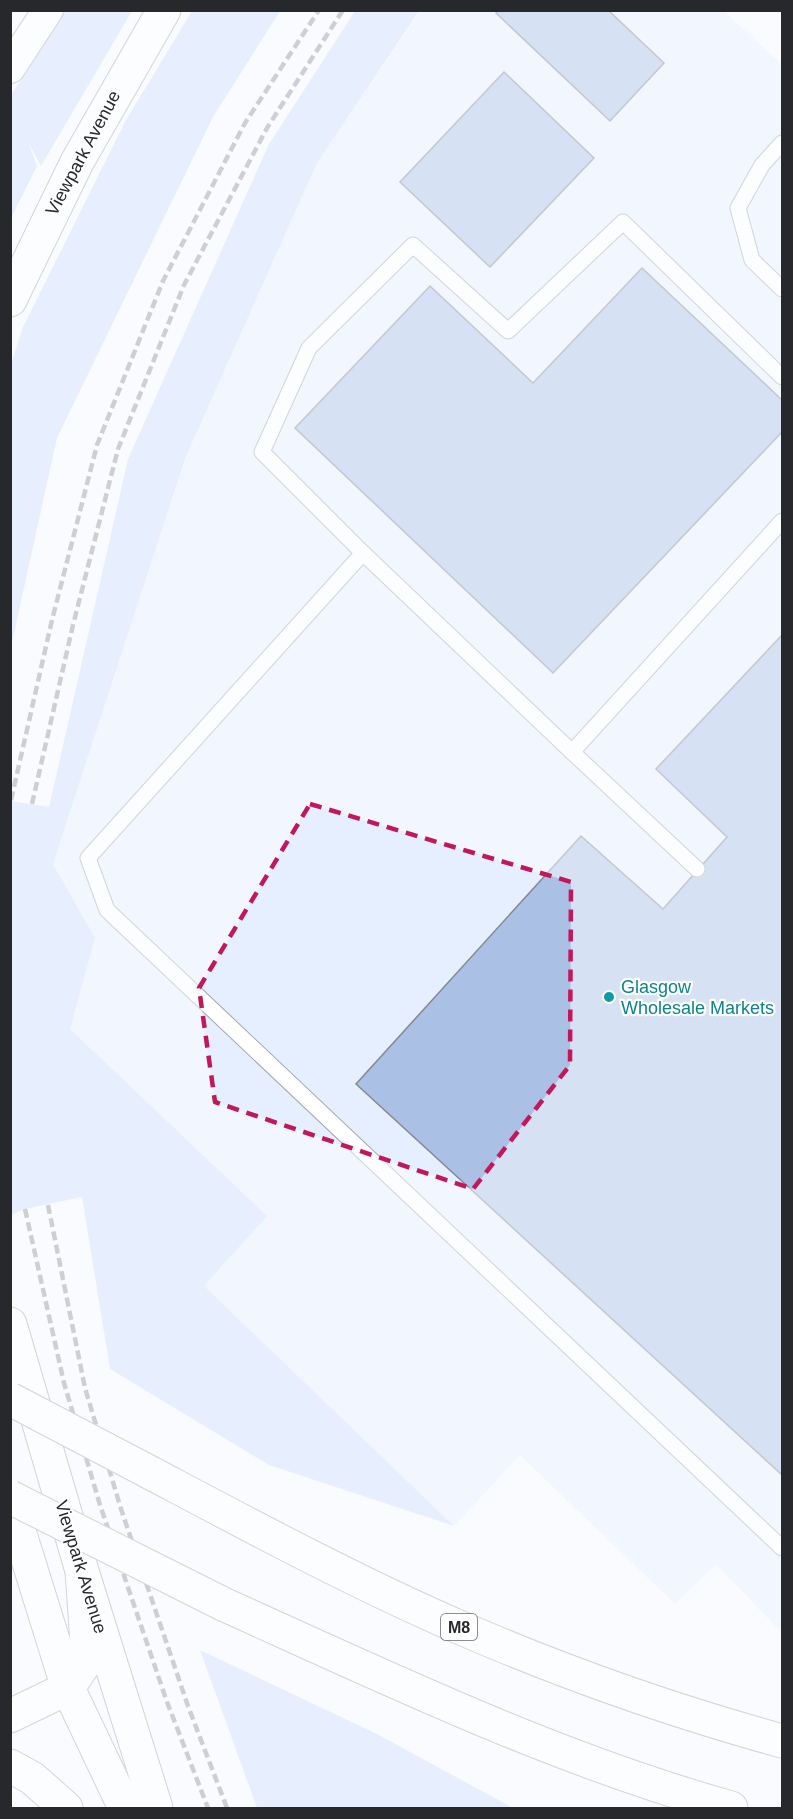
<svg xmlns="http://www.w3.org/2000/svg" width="793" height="1819" font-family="Arial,sans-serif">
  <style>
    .built { fill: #e6efff }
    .green { fill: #d0e0fd }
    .building { fill: #aac0e5; stroke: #848891; stroke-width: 1.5 }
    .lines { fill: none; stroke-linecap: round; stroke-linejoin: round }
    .service-casing { stroke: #a0a5ad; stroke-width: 17 }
    .minor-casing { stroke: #a0a5ad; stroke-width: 32 }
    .tertiary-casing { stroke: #a0a5ad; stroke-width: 35 }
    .motorway-casing { stroke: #a0a5ad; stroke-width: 35 }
    .path { stroke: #939599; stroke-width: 4; stroke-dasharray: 1.5 4.5; stroke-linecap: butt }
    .service { stroke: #fff; stroke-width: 15 }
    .minor { stroke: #fff; stroke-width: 30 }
    .tertiary { stroke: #fff; stroke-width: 33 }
    .motorway { stroke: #fff; stroke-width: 33 }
    .rail { stroke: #97999d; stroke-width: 4.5; stroke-dasharray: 9 4.5; stroke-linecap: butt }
    .motorway-bridge-casing { stroke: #a0a5ad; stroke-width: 35; stroke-linecap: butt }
    .motorway-bridge { stroke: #fff; stroke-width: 33 }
    .marked { fill: none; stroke: #c2185b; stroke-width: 4.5; stroke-dasharray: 12 8; stroke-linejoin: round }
    .culture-dot { fill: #0f9aa8; stroke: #fff; stroke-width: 2 }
    .labels { text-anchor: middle; stroke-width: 4.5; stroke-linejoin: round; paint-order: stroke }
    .shield { fill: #fff; stroke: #67686b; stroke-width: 1.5 }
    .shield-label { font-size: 16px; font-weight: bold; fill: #26282b }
    .street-label { font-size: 18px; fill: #26282b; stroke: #fff }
    .culture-label { font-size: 18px; fill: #0d838f; stroke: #fff; text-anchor: start }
  </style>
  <rect width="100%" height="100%" fill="#f9fbff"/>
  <polygon class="built" points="420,11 724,11 782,65 782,1633 716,1564 675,1604 520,1455 454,1526 203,1286 267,1216 70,1029 95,938 53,864 185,460 317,163"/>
  <g class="green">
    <polygon points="65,11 132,11 41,166 28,142 37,166 11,218 11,95"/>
    <polygon points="192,11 280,11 213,117 57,438 11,647 11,364 23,327 126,120"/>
    <polygon points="355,11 419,11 317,163 185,459 53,864 95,938 70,1029 267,1216 204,1286 454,1526 269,1465 110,1369 82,1197 25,1209 11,1215 11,801 49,807 128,459 269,144"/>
    <polygon points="200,1650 377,1734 513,1808 257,1808"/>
  </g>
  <g class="building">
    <polygon points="499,10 608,10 664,63 610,121 496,13"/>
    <polygon points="504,72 594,158 490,267 400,182"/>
    <polygon points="642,268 782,400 782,432 553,673 295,428 430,286 533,383"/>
    <polygon points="782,635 782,1475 356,1084 581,836 663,909 727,837 656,769"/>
  </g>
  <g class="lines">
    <g class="service-casing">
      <g id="service">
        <polyline points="782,143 762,165 738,208 752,260 782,289"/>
        <polyline points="782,377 623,222 508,331 413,245 309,348 262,452 363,553 572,752 782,521"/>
        <polyline points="363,553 88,858 107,910 782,1548"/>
        <polyline points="572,752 697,869"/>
      </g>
    </g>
    <g class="minor-casing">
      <polyline id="minor" points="10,68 48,10"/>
    </g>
    <g class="tertiary-casing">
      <g id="tertiary">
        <polyline points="10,300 77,162 164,10"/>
        <polyline points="10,1324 82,1571 156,1808"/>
        <polyline points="10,1502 68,1688 125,1808"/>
      </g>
    </g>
    <g class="motorway-casing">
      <g id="motorway">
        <path d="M151 1473C253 1527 355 1582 461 1628 565 1673 673 1711 782 1741"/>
        <path d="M223 1604C389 1679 556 1759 731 1808"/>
        <polyline points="10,1716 68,1688 88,1658 82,1571"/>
        <polyline points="10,1766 32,1778 66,1808"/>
      </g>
    </g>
    <polyline class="path" points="10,1617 10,1629"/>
    <use href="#service" class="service"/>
    <use href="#minor" class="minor"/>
    <use href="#tertiary" class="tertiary"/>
    <use href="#motorway" class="motorway"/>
    <g class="rail">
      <polyline points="11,800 52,620 97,445 163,281 245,123 319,10"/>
      <polyline points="32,804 73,625 118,449 184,285 267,128 343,10"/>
      <polyline points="48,1205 85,1388 121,1509 188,1706 227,1808"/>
      <polyline points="25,1209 64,1383 100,1505 167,1702 208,1808"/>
    </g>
    <g class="motorway-bridge-casing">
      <g id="motorway-bridge">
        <polyline points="10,1399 151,1473"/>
        <polyline points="10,1497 223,1604"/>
      </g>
    </g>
    <use href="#motorway-bridge" class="motorway-bridge"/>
  </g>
  <path d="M0 0H793V1819H0ZM310 804 571 882 570 1065 473 1189 215 1102 199 988Z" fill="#f9fbff" fill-opacity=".55" fill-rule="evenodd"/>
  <path class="marked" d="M310 804 571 882 570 1065 473 1189 215 1102 199 988Z"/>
  <circle class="culture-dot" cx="609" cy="997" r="6"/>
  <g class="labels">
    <rect class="shield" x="441" y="1614" width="36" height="26" rx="4.5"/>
    <g class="shield-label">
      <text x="459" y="1633">M8</text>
    </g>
    <g class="street-label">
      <text transform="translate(83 153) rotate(-62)" y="6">Viewpark Avenue</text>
      <text transform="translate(81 1567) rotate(73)" y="6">Viewpark Avenue</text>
    </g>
    <g class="culture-label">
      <text x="621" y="993">Glasgow<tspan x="621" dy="21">Wholesale Markets</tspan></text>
    </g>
  </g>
  <rect width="793" height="1819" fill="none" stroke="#26282b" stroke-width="24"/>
</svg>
